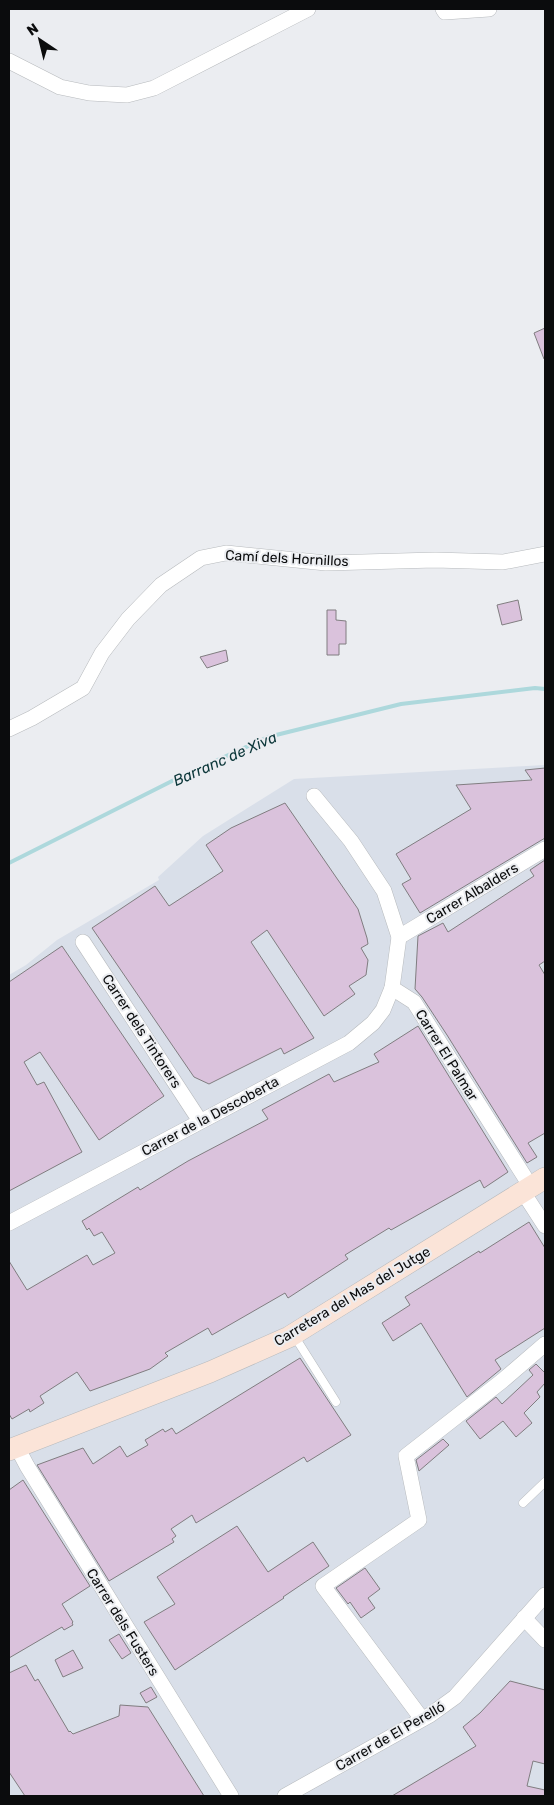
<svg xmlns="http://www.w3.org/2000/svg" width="554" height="1805" font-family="Rubik,sans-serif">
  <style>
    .built { fill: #d9dfe9 }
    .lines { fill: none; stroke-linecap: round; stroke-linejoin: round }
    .stream { stroke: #add8dc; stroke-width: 4 }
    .building { fill: #dac2dc; stroke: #807d80 }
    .lane-casing { stroke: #b7babd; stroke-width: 9 }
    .street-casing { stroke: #b7babd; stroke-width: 16 }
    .secondary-casing { stroke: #b7babd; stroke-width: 22 }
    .lane { stroke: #fff; stroke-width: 8 }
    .street { stroke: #fff; stroke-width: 15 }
    .secondary { stroke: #fbe4d8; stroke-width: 21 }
    .labels { text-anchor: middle; stroke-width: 4; stroke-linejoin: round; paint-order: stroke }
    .street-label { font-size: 14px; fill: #0b0c0d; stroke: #ebedf1 }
    .water-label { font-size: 15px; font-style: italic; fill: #0b3639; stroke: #ebedf1 }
  </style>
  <rect width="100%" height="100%" fill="#ebedf1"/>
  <polygon class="built" points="545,765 545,1796 9,1796 9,975 26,965 57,940 159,880 158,877 203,836 294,779"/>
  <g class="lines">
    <polyline class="stream" points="9,863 176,779 268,737 401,704 535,688 545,689"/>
  </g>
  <g class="building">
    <polygon points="545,328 545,359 544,359 534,333"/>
    <polygon points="518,600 522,620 502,625 497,605"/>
    <polygon points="327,610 336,610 336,620 346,621 346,644 339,644 339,655 327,655"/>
    <polygon points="226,650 228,661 207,668 200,657"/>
    <polygon points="545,768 545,838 420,913 402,884 411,879 396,854 471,809 456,785 532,780 525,770"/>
    <polygon points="285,803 358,909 367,938 368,944 361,948 368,960 366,975 349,986 355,994 324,1016 267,930 251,942 314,1038 284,1054 281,1048 209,1084 194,1077 92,928 155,886 169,906 223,871 206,845 231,828"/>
    <polygon points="545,860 545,961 539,965 545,975 545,1133 528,1143 537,1157 527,1163 447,1035 422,997 415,989 418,936 443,923 448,932 534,876 530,870"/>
    <polygon points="62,946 164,1096 99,1140 40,1052 24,1062 37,1085 44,1082 82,1152 9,1191 9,982"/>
    <polygon points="418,1026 508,1172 484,1188 480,1180 391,1230 389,1228 345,1255 348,1259 288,1298 285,1293 212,1335 208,1328 165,1353 168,1356 150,1369 90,1391 77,1372 40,1396 44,1403 30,1412 29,1409 12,1419 9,1414 9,1261 27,1290 87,1255 93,1265 115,1253 102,1232 94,1236 89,1228 87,1230 82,1221 138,1187 140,1190 188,1161 268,1119 262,1110 329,1074 334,1082 379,1062 374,1054"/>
    <polygon points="529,1222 545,1248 545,1328 495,1360 501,1369 467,1397 421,1323 393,1341 382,1323 410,1305 405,1297 479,1251 480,1253"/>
    <polygon points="300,1358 351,1435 307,1462 304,1457 196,1523 192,1515 171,1529 176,1536 172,1539 174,1542 109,1581 37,1465 83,1448 93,1464 120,1446 127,1457 148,1445 145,1440 163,1429 165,1432 172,1428 176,1434"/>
    <polygon points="536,1364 545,1373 545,1383 537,1392 540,1397 524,1413 532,1423 516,1437 503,1421 480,1439 466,1421 496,1397 502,1404 533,1375 529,1370"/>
    <polygon points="443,1439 449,1445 419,1471 416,1460"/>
    <polygon points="23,1480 90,1586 62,1604 73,1622 72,1623 73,1625 64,1630 62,1627 9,1658 9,1490"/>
    <polygon points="237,1526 268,1572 313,1542 329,1566 283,1597 284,1598 175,1670 144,1622 175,1604 157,1577"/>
    <polygon points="365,1568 380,1589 368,1598 375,1608 361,1618 350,1602 348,1604 336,1588"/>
    <polygon points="119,1634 131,1653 122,1659 109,1640"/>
    <polygon points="73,1650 83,1668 63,1677 55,1660"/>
    <polygon points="26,1665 35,1681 38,1679 69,1732 70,1731 73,1734 119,1716 120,1705 148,1707 204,1796 25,1796 9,1772 9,1673"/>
    <polygon points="510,1681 545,1690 545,1764 533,1761 527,1786 545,1790 545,1796 392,1796 476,1746 463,1727 480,1713"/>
    <polygon points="151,1687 157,1697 146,1703 140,1693"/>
  </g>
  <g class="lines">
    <g class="lane-casing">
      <g id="lane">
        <polyline points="295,1337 336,1402"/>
        <polyline points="523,1503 545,1482"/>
      </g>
    </g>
    <g class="street-casing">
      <g id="street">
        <polyline points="443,9 445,12 489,9"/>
        <polyline points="9,61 60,87 89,93 127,95 154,88 308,9"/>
        <polyline points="9,729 32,718 83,688 102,653 128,619 161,585 201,558 226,553 326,563 435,560 503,562 545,554"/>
        <polyline points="314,796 351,841 384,891 399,937 392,988 414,1002 531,1187"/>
        <polyline points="399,937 545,849"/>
        <polyline points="83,942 200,1121"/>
        <polyline points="523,1192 545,1226"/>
        <polyline points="9,1223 349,1043 373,1023 383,1010 392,988"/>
        <polyline points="17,1447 27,1466 231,1796"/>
        <polyline points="524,1618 545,1640"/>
        <polyline points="422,1719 323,1586 419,1520 406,1456 502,1381 545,1344"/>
        <polyline points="285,1796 430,1715 455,1697 545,1595"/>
      </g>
    </g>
    <g class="secondary-casing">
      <polyline id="secondary" points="9,1450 210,1372 289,1337 545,1178"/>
    </g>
    <use href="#lane" class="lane"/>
    <use href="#street" class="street"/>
    <use href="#secondary" class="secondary"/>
  </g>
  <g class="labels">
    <g class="street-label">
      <text transform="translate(287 558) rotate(3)" y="5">Camí dels Hornillos</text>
      <text transform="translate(472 893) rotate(-31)" y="5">Carrer Albalders</text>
      <text transform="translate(142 1031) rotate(57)" y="5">Carrer dels Tintorers</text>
      <text transform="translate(447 1055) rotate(58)" y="5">Carrer El Palmar</text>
      <text transform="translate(210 1116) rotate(-28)" y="5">Carrer de la Descoberta</text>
      <text transform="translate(352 1296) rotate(-31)" y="5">Carretera del Mas del Jutge</text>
      <text transform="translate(123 1622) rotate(58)" y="5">Carrer dels Fusters</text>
      <text transform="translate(390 1736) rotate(-30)" y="5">Carrer de El Perelló</text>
    </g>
    <g class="water-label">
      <text transform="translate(225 759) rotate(-24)" y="5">Barranc de Xiva</text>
    </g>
  </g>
  <rect width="554" height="1805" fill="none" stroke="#0b0c0d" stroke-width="20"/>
  <g transform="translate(40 40) rotate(325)" stroke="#ebedf1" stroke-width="4" paint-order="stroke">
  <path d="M0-4L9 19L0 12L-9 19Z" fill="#0b0c0d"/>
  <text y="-8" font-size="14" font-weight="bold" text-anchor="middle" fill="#0b0c0d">N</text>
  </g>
</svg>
